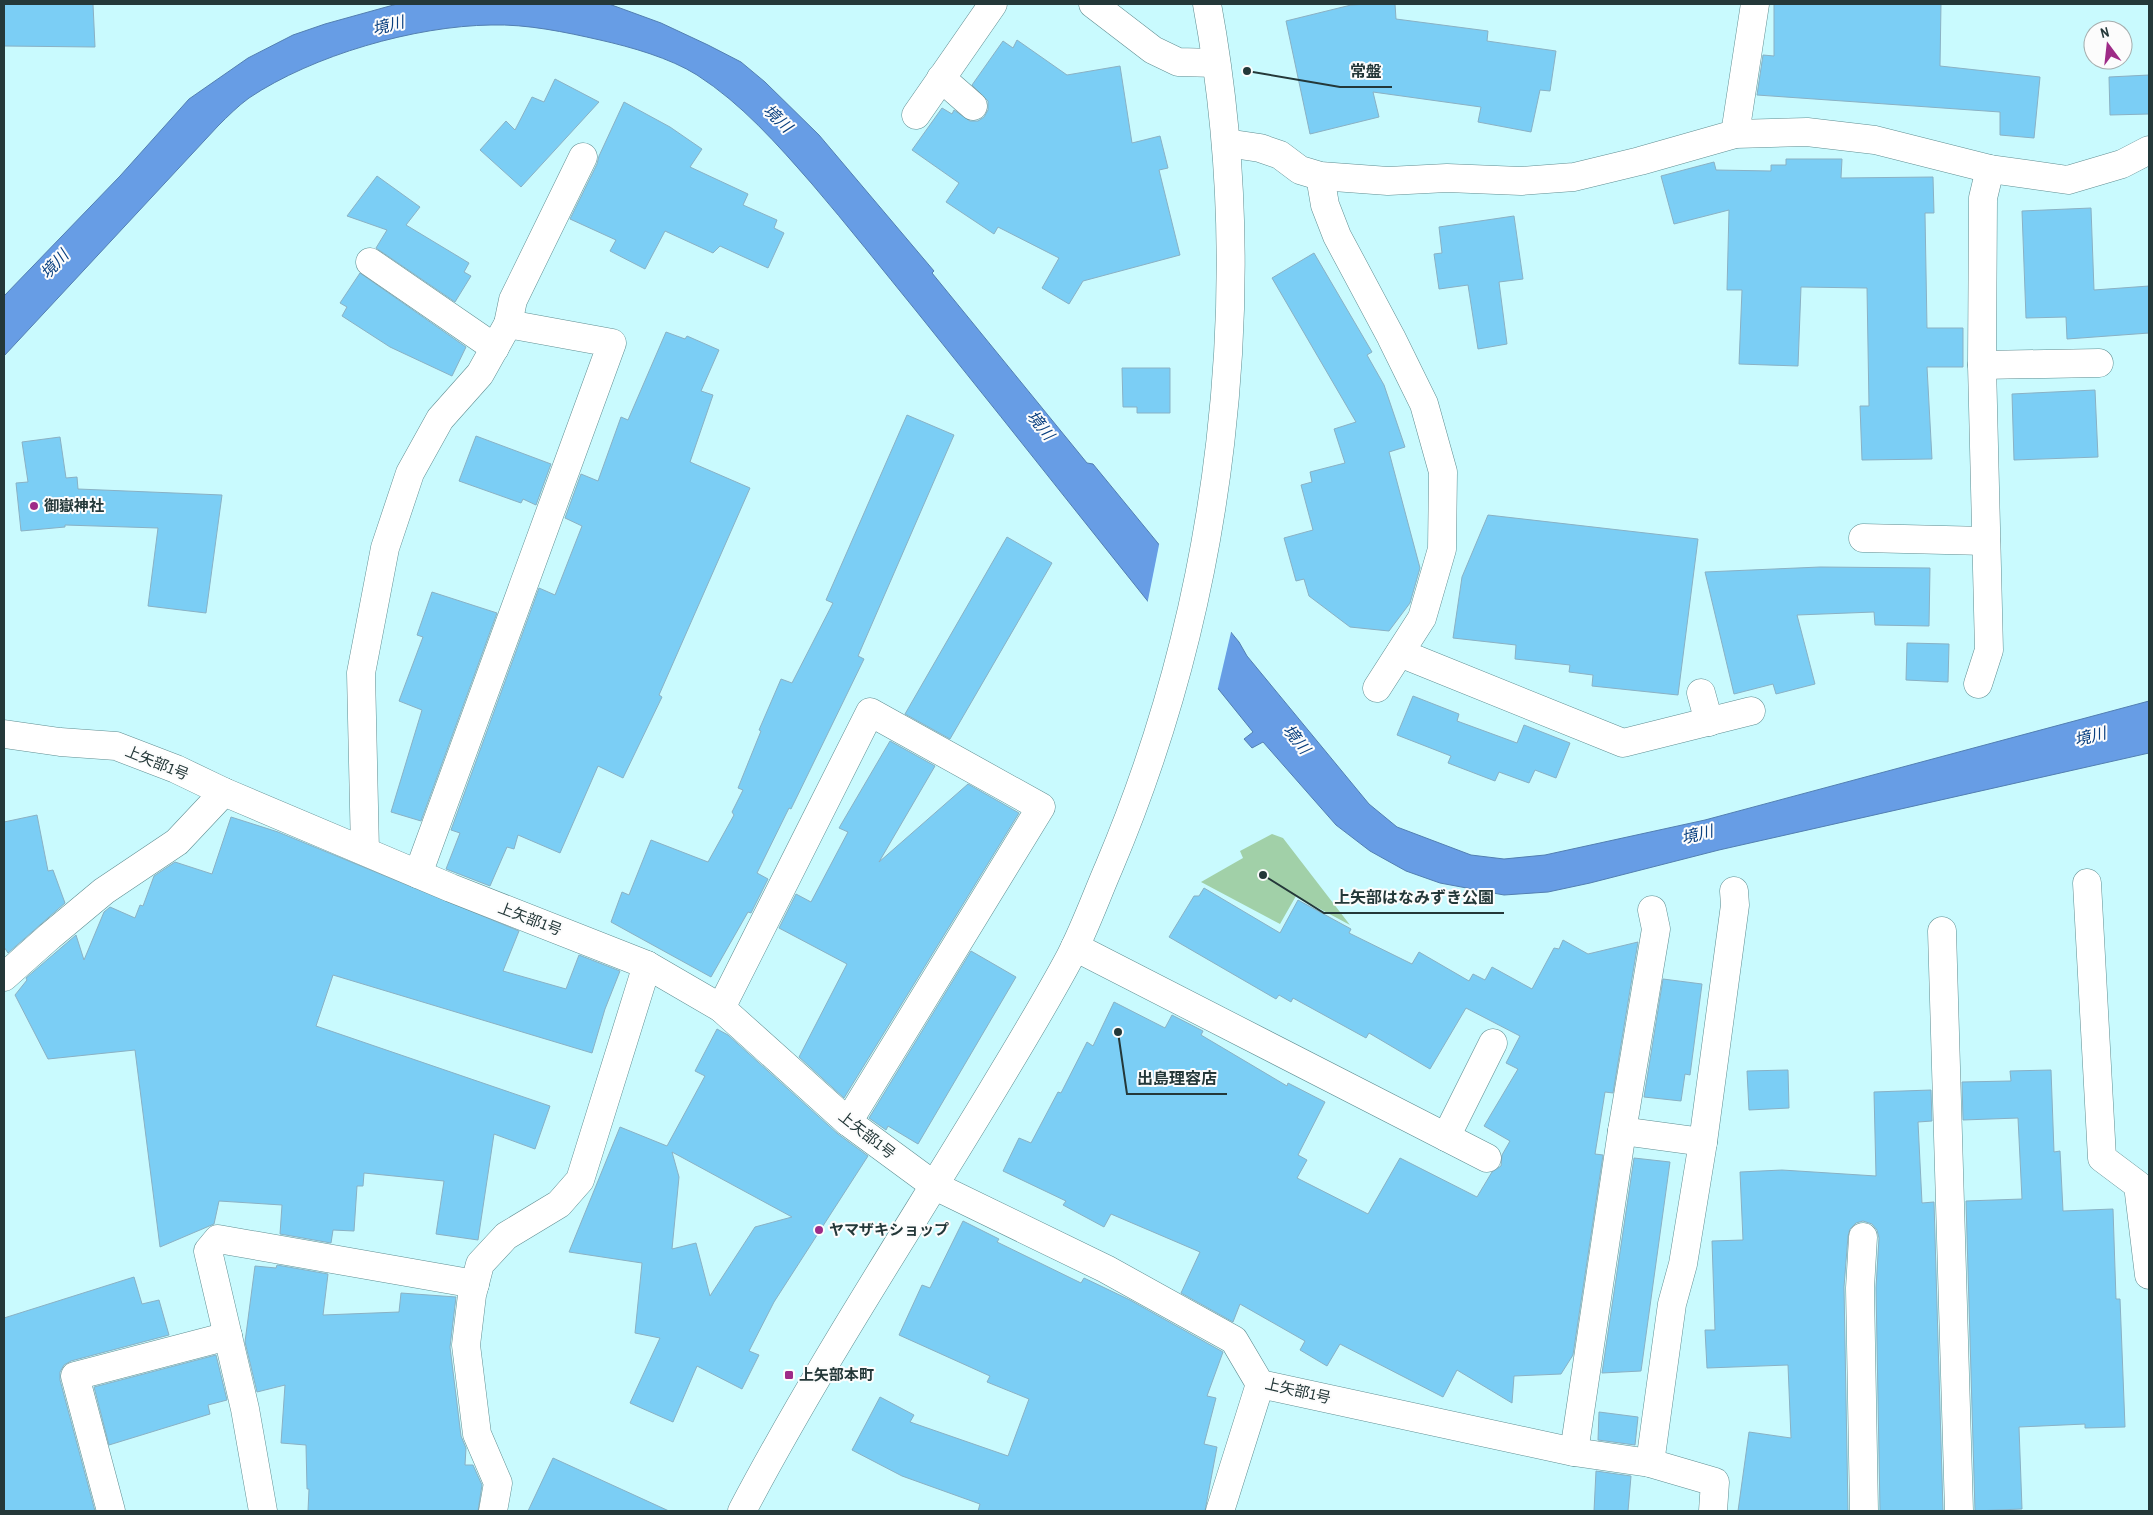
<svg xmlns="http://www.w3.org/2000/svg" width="2153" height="1515" font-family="'Archivo Narrow','Noto Sans JP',sans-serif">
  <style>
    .green { fill: #a1d0a8 }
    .water { fill: #679de5; stroke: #537fb1 }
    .pier { fill: #c9fafe }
    .building { fill: #7bcef5; stroke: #8ab1c4; fill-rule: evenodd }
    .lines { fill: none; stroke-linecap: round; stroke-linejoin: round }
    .minor-casing { stroke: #608e92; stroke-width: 29 }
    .minor { stroke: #fff; stroke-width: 28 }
    .poi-dot { fill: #9e2b87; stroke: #fcfcfc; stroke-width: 2 }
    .labels { text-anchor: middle; stroke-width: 4; stroke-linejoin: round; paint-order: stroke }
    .poi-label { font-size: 15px; font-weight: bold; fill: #243839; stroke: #fcfcfc; text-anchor: start }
    .street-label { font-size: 15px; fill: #243839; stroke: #fcfcfc }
    .water-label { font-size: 16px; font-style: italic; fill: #0a4080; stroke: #fcfcfc }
    .leader { fill: none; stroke: #243839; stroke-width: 2 }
    .callout-dot { fill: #243839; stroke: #fcfcfc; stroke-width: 2 }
    .callout-label { font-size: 16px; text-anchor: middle; font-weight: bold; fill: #243839; stroke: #fcfcfc; stroke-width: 4; stroke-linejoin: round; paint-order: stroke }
  </style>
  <rect width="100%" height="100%" fill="#c9fafe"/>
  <polygon class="green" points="1272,834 1283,838 1350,925 1296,896 1280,924 1201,882 1243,858 1240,851"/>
  <path class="water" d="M397 4H609L661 23 708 45 741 62 765 82 819 135 934 271 932 273 1087 463 1093 464 1239 642 1247 656 1369 804 1397 827 1471 855 1504 859 1545 855 1705 820 2149 701V753L1719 850 1590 883 1548 892 1504 895 1440 883 1406 871 1370 851 1336 825 1263 742 1252 748 1244 739 1253 732C1140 593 1029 451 917 312 882 269 848 226 812 184 777 144 742 104 697 75 670 58 631 47 600 40 565 32 527 24 491 25 415 26 313 55 249 98 238 106 228 116 218 126L4 356V296L120 176 189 99 248 58 293 35 325 24Z"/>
  <polygon class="pier" points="1160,540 1232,628 1217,692 1147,605"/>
  <g class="building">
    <polygon points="4,4 93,4 95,47 4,46"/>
    <polygon points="1370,4 1395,4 1396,19 1488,31 1487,41 1556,51 1550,91 1540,90 1531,132 1478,122 1481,107 1373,92 1379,117 1310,134 1286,21 1351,5"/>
    <polygon points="1774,4 1941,4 1940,66 2040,77 2034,138 2000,135 2000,112 1757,95 1763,55 1774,56"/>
    <polygon points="1017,40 1067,75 1120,66 1132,143 1160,136 1168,168 1159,170 1180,255 1083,281 1069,304 1042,288 1059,258 998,227 994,234 946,202 959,183 912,150 942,108 952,114 954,110 970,121 978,121 984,117 988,110 988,101 972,85 1003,41 1013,48"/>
    <polygon points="2149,75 2149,114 2110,115 2109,77"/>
    <polygon points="555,79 599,102 521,187 480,150 506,121 515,130 532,97 544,102"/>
    <polygon points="624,102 670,127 702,149 690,167 748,194 743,205 777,220 774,228 784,233 768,268 720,246 713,253 665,231 645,269 610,251 616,240 570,219 597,164 599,156"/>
    <polygon points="1786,159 1842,159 1841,178 1933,177 1934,213 1925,213 1927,328 1963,328 1963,367 1927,367 1932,459 1862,460 1860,406 1869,406 1867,288 1801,287 1798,366 1739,364 1742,290 1727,290 1729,210 1674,224 1661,176 1714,162 1716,170 1771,171 1771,165 1786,165"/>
    <polygon points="377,176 420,207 406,225 469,263 464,272 471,276 455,302 376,248 387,230 347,216"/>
    <polygon points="2091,208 2094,290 2149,286 2149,333 2067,339 2066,317 2026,318 2022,211"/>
    <polygon points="1514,216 1523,279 1499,282 1507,344 1478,349 1468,285 1439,289 1434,254 1442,253 1439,227"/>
    <polygon points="1314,253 1372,352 1367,355 1384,385 1405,447 1389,452 1420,568 1410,603 1389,631 1350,627 1309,596 1304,579 1296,581 1284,538 1313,530 1301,485 1312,482 1310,472 1345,463 1334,429 1356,422 1272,278"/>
    <polygon points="360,273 466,347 452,376 390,347 342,316 347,307 340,303"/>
    <polygon points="666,332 685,339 687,336 719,350 701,391 713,395 690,462 750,488 659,695 662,697 623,778 598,766 560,853 518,835 514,849 507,847 490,886 446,869 460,833 451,830 539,588 555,595 582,526 565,518 581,474 598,481 621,417 628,420"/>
    <polygon points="1122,368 1170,368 1170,413 1137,413 1137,407 1123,407"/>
    <polygon points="2095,390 2098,457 2014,460 2012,394"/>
    <polygon points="907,415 954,435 858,656 864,659 791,809 789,808 757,873 768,879 751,913 748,912 711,977 611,922 622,892 629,895 651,840 708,862 734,815 732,812 743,790 738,788 761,731 759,730 781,679 792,683 833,603 826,600"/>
    <polygon points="476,436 551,464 536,505 523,499 521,503 459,481"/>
    <polygon points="60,437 66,478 77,477 78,489 222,495 206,613 148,606 158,528 65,525 65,527 21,531 16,483 28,482 22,442"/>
    <polygon points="1488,515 1698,539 1678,695 1592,686 1593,675 1569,672 1570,665 1515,659 1516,645 1453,638 1462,577"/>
    <polygon points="1007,537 1052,563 950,739 905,714"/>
    <polygon points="1820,567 1930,568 1929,626 1875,625 1874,612 1797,615 1815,684 1776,694 1773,684 1734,694 1705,572"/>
    <polygon points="432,592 497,613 421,821 391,812 422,710 399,701 423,637 417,635"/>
    <polygon points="1907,643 1949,644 1948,682 1906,680"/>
    <polygon points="1413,696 1459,714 1457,721 1517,743 1524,725 1570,743 1556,778 1535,770 1529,783 1499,772 1495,781 1448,763 1451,756 1397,735"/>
    <polygon points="890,741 935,766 879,862 968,784 1019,813 844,1098 799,1057 847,964 779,928 796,894 811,902 848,832 839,828"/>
    <polygon points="37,815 48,871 53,870 65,903 8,953 4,947 4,822"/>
    <polygon points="231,817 278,832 519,931 503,971 566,989 579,955 620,971 605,1009 592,1053 333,975 316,1026 550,1106 535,1149 494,1134 478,1240 436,1234 444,1181 364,1173 363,1186 357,1186 354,1231 333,1230 331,1243 280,1234 282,1205 219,1201 214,1224 160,1247 135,1050 48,1059 15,995 27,980 26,978 76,935 84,960 104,912 110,907 135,918 140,905 143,906 154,876 175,862 212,874"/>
    <polygon points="1204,888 1280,933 1298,900 1351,929 1349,933 1412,964 1419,952 1469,981 1473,974 1485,980 1492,967 1532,989 1554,948 1559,949 1563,940 1588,954 1638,942 1613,1093 1605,1092 1595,1154 1603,1155 1573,1355 1561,1374 1514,1376 1512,1403 1457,1370 1443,1397 1340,1344 1327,1366 1300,1350 1305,1341 1240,1304 1233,1322 1181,1293 1200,1252 1111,1214 1104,1227 1063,1205 1066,1201 1003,1171 1019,1138 1031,1143 1058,1092 1061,1093 1087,1042 1093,1046 1114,1002 1165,1028 1172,1015 1203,1031 1201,1035 1287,1086 1288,1083 1325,1102 1298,1155 1307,1160 1297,1178 1368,1214 1400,1158 1477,1197 1492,1172 1501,1166 1502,1155 1510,1141 1484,1126 1518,1069 1506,1063 1520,1036 1466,1008 1430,1069 1369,1033 1366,1038 1293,998 1291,1002 1279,995 1276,999 1169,937 1194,896 1199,896"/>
    <polygon points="971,951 1016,977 918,1144 888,1126 886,1130 869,1118"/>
    <polygon points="1663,979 1702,984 1690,1075 1685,1074 1681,1101 1644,1097"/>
    <path d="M717 1029 728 1035 838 1134 868 1156 774 1302 749 1351 759 1355 742 1389 697 1366 673 1422 630 1403 660 1338 635 1333 642 1263 569 1252 620 1127 667 1146 705 1076 695 1071ZM672 1152 792 1217 755 1227 710 1296 696 1243 672 1249 679 1177Z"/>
    <polygon points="1788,1070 1789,1108 1749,1110 1747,1071"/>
    <polygon points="2051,1070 2054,1152 2060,1151 2063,1211 2113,1209 2116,1299 2120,1299 2125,1427 2085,1428 2085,1424 2019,1427 2022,1509 1975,1511 1966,1201 2022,1199 2018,1118 1963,1120 1962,1082 2011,1081 2010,1071"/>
    <polygon points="1931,1090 1932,1121 1918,1122 1922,1203 1934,1202 1943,1511 1880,1511 1876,1288 1879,1238 1877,1230 1872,1224 1863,1221 1856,1223 1850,1229 1848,1236 1844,1287 1848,1511 1738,1511 1749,1432 1791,1438 1788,1365 1707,1368 1705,1330 1715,1330 1712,1241 1743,1240 1740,1172 1782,1170 1876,1176 1874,1092"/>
    <polygon points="1634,1158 1670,1162 1641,1371 1602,1373"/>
    <polygon points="963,1221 999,1239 997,1242 1081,1283 1084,1278 1130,1300 1223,1352 1207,1396 1216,1398 1204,1444 1217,1447 1205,1511 978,1511 980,1504 902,1476 852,1450 880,1397 914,1415 910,1422 1008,1456 1029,1399 987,1382 990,1376 899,1335 922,1285 930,1288"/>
    <polygon points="277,1265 328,1274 323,1315 399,1312 401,1293 456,1297 450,1347 461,1436 466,1448 465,1465 473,1465 482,1485 478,1511 308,1511 309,1489 307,1489 306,1445 281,1443 285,1385 257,1392 245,1342 255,1266 276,1268"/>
    <polygon points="134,1277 142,1304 159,1300 169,1335 71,1361 64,1365 60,1372 60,1380 95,1511 4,1511 4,1318"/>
    <polygon points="216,1355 227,1400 208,1405 210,1414 109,1445 94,1387"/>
    <polygon points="1599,1412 1638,1417 1635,1445 1598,1440"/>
    <polygon points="553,1458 669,1511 528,1511"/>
    <polygon points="1596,1471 1631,1476 1628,1511 1594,1511"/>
  </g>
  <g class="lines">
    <g class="minor-casing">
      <g id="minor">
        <polyline points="1093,4 1153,50 1178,62 1216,63"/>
        <polyline points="941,78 973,106"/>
        <polyline points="916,115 993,4"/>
        <polyline points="1735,134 1755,4"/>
        <polyline points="1226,143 1260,148 1280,155 1300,170 1320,176 1388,181 1447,178 1521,181 1574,177 1640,161 1735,134 1807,132 1875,140 1990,169 2068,180 2122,164 2149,150"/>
        <polyline points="1320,176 1325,205 1337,236 1391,337 1424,404 1443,472 1442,549 1422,618 1377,688"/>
        <polyline points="370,262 495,348"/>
        <polyline points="1982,365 2099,363"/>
        <polyline points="1863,538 1986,541"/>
        <polyline points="1400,653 1623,743 1751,711"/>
        <polyline points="1978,684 1989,650 1982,365 1983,198 1990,169"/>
        <polyline points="1701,693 1709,722"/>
        <polyline points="4,734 60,742 116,746 176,769 224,792 451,888 647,965 721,1008 848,1122 935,1186 1106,1269 1234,1340 1260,1384 1574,1452 1650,1463 1715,1482 1713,1511"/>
        <polyline points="365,851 361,673 385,548 410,473 440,419 480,374 508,324 513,300 583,157"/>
        <polyline points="418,874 612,343 508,324"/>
        <polyline points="2087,883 2102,1158 2138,1185 2149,1275"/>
        <polyline points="1942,931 1959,1511"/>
        <polyline points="1075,947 1487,1158"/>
        <polyline points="4,977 50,936 104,891 177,842 224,792"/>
        <polyline points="721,1008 870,712 1041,807 848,1122"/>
        <polyline points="1622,1131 1703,1142"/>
        <polyline points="1446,1137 1493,1043"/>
        <polyline points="1863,1237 1860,1288 1864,1511"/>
        <polyline points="1574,1452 1622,1131 1656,929 1652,910"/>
        <polyline points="1650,1463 1672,1304 1683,1264 1703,1142 1735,905 1734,891"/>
        <polyline points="111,1511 75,1376 228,1336"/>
        <polyline points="263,1511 245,1409 208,1251 218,1239 475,1284"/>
        <polyline points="493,1511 498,1483 477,1434 466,1345 472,1295 480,1264 506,1236 559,1204 580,1180 647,965"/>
        <path d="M742 1511C818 1367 908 1230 992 1091 1019 1046 1046 1002 1070 957 1085 928 1096 897 1109 867 1222 600 1260 290 1207 4"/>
        <polyline points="1220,1511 1260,1384"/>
      </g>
    </g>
    <use href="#minor" class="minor"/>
  </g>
  <g class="poi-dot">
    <circle cx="34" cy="506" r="5"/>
    <circle cx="819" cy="1230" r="5"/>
    <rect x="784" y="1370" width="10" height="10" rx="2.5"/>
  </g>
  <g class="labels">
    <g class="poi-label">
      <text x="44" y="511">御嶽神社</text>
      <text x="829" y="1235">ヤマザキショップ</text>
      <text x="799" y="1380">上矢部本町</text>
    </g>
    <g class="street-label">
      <text transform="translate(157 763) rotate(22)" y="5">上矢部1号</text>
      <text transform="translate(530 919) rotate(21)" y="5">上矢部1号</text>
      <text transform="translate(867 1135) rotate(38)" y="5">上矢部1号</text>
      <text transform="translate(1298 1391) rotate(13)" y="5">上矢部1号</text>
    </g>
    <g class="water-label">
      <text transform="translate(388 25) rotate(-14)" y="6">境川</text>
      <text transform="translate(778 118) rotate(43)" y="6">境川</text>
      <text transform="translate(54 264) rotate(-47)" y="6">境川</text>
      <text transform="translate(1041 425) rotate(51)" y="6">境川</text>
      <text transform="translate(2090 736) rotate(-14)" y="6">境川</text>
      <text transform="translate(1297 739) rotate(51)" y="6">境川</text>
      <text transform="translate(1697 834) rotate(-14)" y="6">境川</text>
    </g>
  </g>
  <path class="leader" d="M1247 71L1340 87H1392M1263 875L1324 913H1504M1118 1032L1127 1094H1227"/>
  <g class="callout-dot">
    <circle cx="1247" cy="71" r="5"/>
    <circle cx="1263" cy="875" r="5"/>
    <circle cx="1118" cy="1032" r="5"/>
  </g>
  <g class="callout-label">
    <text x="1366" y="77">常盤</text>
    <text x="1414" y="903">上矢部はなみずき公園</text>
    <text x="1177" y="1084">出島理容店</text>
  </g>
  <rect width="2153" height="1515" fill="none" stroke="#243839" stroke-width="10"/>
  <g transform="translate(2108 45) rotate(345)"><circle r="24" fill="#fcfcfc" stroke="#a6aeae"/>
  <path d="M0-4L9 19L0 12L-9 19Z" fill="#9e2b87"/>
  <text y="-8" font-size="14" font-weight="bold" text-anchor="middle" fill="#243839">N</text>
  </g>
</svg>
